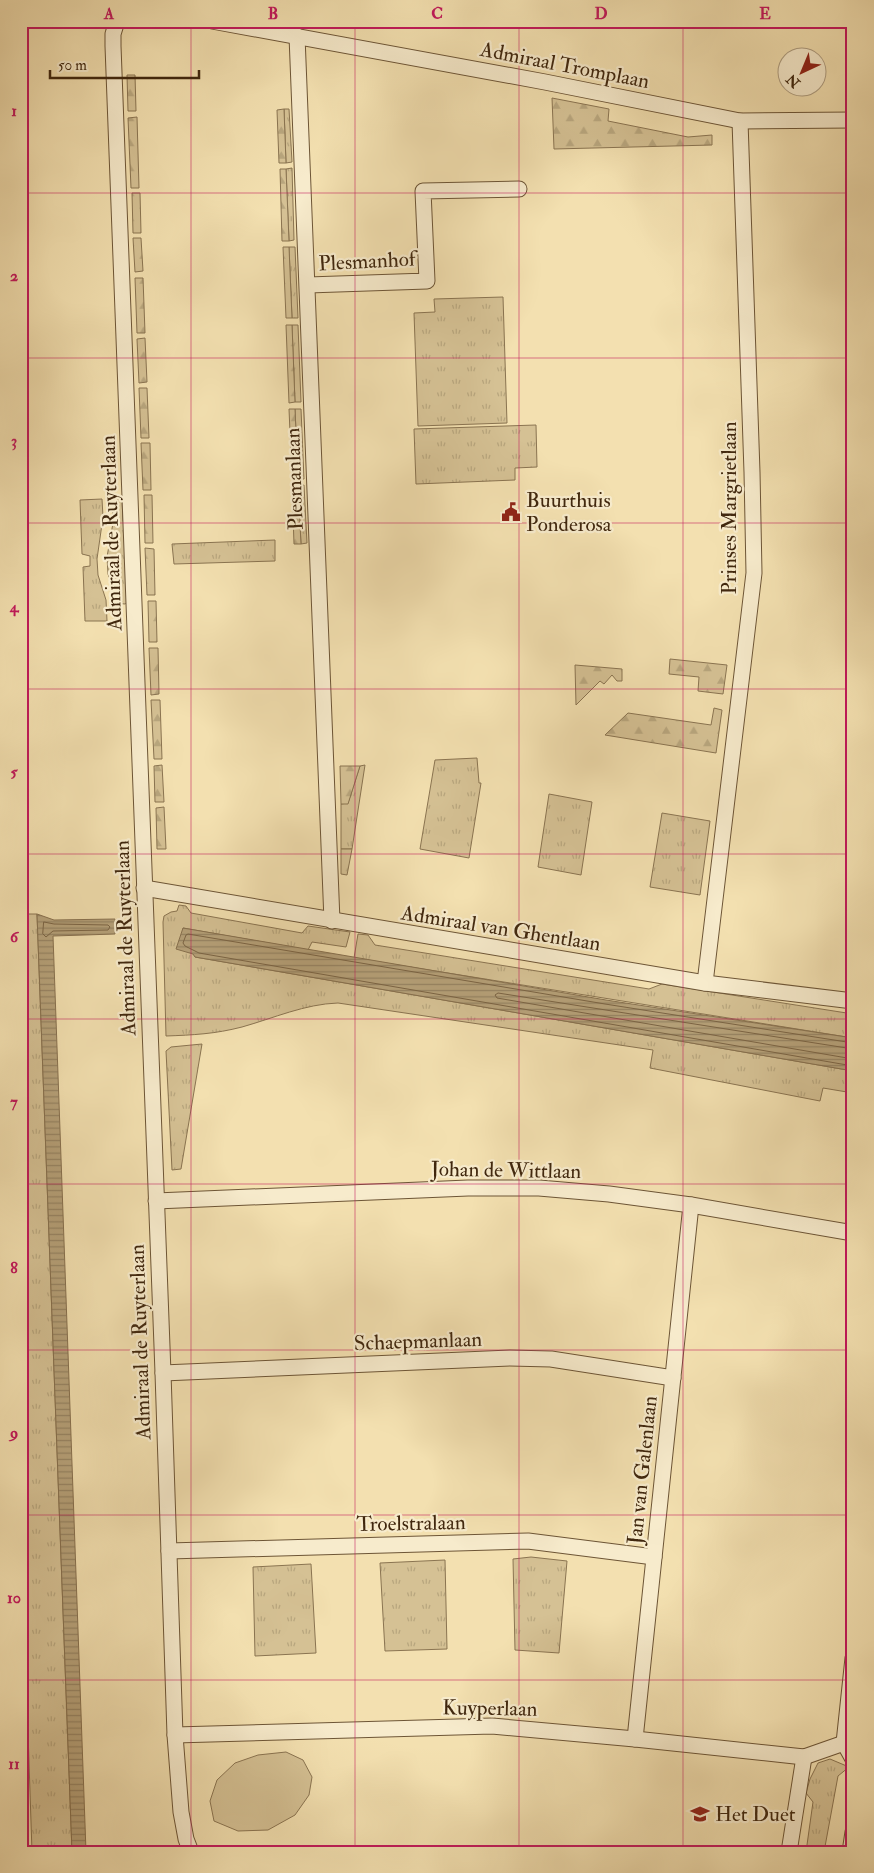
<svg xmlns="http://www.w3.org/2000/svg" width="874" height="1873" font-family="'IM FELL Double Pica',serif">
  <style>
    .grass { fill: url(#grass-tufts); stroke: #8a7451 }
    .forest { fill: url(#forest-firs); stroke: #8a7451 }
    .pitch { fill: #d5c194; stroke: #8a7451 }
    .water { fill: url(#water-rules); stroke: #87704e }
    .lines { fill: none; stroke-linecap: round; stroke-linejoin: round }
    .shore { stroke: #7b6444; stroke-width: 1 }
    .street-casing { stroke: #6d5536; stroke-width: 17 }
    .street { stroke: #f7ebcc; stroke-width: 15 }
    .grid { fill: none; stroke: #c2185b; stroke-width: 1; stroke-opacity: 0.55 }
    .labels { text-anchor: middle; stroke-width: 4.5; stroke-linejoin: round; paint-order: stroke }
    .street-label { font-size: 21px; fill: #40270e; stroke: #f7ebcc }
    .poi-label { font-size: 21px; fill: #40270e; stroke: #f7ebcc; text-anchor: start }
    .neatline { fill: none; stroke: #c2185b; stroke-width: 2 }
    .grid-label { font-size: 16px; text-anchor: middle; font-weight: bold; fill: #c2185b }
  </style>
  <defs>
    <pattern id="grass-tufts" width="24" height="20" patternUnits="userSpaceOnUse" patternTransform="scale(1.25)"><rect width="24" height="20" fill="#d5c194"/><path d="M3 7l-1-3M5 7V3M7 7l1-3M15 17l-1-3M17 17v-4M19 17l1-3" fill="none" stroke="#b8a67e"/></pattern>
    <pattern id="forest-firs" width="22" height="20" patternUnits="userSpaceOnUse" patternTransform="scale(1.25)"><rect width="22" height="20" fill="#d5c194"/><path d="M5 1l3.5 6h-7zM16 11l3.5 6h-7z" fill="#b8a67e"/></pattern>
    <pattern id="water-rules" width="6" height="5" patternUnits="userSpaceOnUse" patternTransform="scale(1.25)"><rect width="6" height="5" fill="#b6a179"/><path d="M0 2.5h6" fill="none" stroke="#958362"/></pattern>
  </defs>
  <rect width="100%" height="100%" fill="#f3e0b0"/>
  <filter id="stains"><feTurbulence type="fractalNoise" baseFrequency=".004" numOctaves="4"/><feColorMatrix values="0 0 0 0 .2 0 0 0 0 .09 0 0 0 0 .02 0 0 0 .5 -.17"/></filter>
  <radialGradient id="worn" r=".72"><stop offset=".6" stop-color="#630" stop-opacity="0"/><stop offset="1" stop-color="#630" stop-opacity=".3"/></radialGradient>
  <g class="grass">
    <polygon points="284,109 289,109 292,162 286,163"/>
    <polygon points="292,168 294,240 289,241 286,169"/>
    <polygon points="289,247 295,247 298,318 292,318"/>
    <polygon points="503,297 507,423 418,426 414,313 435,312 434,299"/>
    <polygon points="292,325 298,325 301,402 295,402"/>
    <polygon points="295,409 301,409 304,479 298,479"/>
    <polygon points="536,425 537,467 515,468 515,480 416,484 414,429"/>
    <polygon points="298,485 304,485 307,543 301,544"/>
    <polygon points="102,499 103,517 97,559 98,575 106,600 107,621 85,621 83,567 90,566 90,556 82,554 80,500"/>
    <polygon points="112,499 122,499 123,521 128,528 130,601 125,604 114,603 115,594 108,574 107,557 113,523"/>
    <polygon points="275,540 275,561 174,564 172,544"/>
    <polygon points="477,758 479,783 481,783 469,858 420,849 435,760"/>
    <polygon points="365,765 352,849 341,849 341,804 348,803 360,766"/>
    <polygon points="549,794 592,802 581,875 538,867"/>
    <polygon points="662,813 710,821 700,895 650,887"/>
    <path d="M179 905 186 906 191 913 302 933 308 926 350 932 346 947 312 942 308 950 183 928 195 957 853 1071V1093L823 1088 820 1101 650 1068 653 1050 338 1003C305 1004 274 1018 242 1027 215 1034 193 1035 166 1036L163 922 164 916 171 912 177 911Z"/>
    <polygon points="21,914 37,914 72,1852 32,1852 21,1521"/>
    <polygon points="358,934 368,935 375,945 649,989 662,984 853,1014 853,1038 354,958"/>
    <polygon points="202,1044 181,1169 172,1170 166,1051 171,1047"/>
    <polygon points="531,1557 567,1561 559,1653 515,1650 513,1559"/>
    <polygon points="445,1560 447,1649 385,1651 380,1563"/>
    <polygon points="311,1564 316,1653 255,1656 253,1567"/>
    <polygon points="830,1759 849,1767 838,1776 824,1852 806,1852 813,1802 806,1793 810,1779 818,1763"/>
  </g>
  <g class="forest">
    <polygon points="127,75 135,75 136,111 128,111"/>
    <polygon points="552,98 609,109 608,121 688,137 712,135 712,145 554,149"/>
    <polygon points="284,109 286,163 279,163 277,110"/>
    <polygon points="137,117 139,188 131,188 128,118"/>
    <polygon points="280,169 286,169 289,241 282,241"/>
    <polygon points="132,193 140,193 141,233 133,233"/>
    <polygon points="133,238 141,238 143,271 135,272"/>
    <polygon points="283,247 289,247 292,318 286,318"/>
    <polygon points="135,278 143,278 145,333 137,333"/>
    <polygon points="286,325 292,325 295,402 289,403"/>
    <polygon points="145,338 147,382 139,383 137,339"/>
    <polygon points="139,388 147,388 149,438 141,438"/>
    <polygon points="289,409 295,409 298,479 292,479"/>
    <polygon points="141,443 150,443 151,490 143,490"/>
    <polygon points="298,485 301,544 294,544 292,486"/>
    <polygon points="144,495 152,495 153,543 145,543"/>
    <polygon points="145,548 154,549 155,595 147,595"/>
    <polygon points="148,601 156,601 157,642 149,642"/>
    <polygon points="149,648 158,648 159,694 151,695"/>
    <polygon points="670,659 727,665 723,694 698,691 699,677 669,674"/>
    <polygon points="575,665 622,669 622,681 617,681 612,675 604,684 600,681 576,705"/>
    <polygon points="151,700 160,700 162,759 154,759"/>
    <polygon points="714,708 722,710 716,753 605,735 628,713 711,725"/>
    <polygon points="162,765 164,802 155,802 154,766"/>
    <polygon points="340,766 360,766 348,804 341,804"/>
    <polygon points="164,807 166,849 157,849 156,808"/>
    <polygon points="341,849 352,849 347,875 341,874"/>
  </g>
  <polygon class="pitch" points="286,1752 303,1760 312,1777 309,1795 295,1815 268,1830 238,1831 214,1821 210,1801 217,1780 235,1763 258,1755"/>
  <g class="water">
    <polygon points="37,914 54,920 115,919 115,934 53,936 86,1852 72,1852"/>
    <polygon points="183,928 606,1000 853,1038 853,1071 195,957 193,954 176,949"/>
  </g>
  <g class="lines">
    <g class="shore">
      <polygon points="44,922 54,924 108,925 110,927 108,930 53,931 46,937 43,934"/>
      <polyline points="853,1043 605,1004 188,934 186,935 183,943 185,946 199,953 853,1066"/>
      <polyline points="853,1049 498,993 495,995 497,998 853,1059"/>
    </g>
    <g class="street-casing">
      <g id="street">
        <polyline points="117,21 113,34 113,46 163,1373 175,1735 181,1812 186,1839 191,1852"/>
        <polyline points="212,21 545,82 740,121 853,120"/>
        <polyline points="297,36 332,921"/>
        <polyline points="308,285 427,281 423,191 519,189"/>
        <polyline points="144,888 705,983 853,1001"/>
        <polyline points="705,983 754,573 752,472 740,121"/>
        <polyline points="156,1201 468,1188 539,1188 609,1194 691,1205 853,1233"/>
        <polyline points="163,1373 510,1358 551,1359 673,1378"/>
        <polyline points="169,1551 528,1541 654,1557"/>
        <polyline points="853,1658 844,1743 853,1759"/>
        <polyline points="175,1735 492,1726 635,1739 804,1757 844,1743"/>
        <polyline points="635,1739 691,1205"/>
        <polyline points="789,1852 804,1757"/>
        <polyline points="850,1852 853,1832"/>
      </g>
    </g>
    <use href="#street" class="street"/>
  </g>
  <path class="grid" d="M191 21V1852M355 21V1852M519 21V1852M683 21V1852M21 193H853M21 358H853M21 523H853M21 689H853M21 854H853M21 1019H853M21 1184H853M21 1350H853M21 1515H853M21 1680H853"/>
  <defs>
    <g id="civic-bare" transform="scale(1.5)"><path d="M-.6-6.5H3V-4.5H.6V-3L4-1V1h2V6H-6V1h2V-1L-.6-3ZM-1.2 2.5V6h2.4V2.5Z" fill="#8f2418" stroke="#f7ebcc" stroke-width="2.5" paint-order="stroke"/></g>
    <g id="school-bare" transform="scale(1.5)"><path d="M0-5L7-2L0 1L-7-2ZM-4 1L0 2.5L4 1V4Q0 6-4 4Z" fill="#8f2418" stroke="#f7ebcc" stroke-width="2.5" paint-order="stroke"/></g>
  </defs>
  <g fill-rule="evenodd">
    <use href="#civic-bare" x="511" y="512"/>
    <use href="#school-bare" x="700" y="1814"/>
  </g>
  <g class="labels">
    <g class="street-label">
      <text transform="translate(565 65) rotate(11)" y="7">Admiraal Tromplaan</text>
      <text transform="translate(367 261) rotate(-3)" y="7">Plesmanhof</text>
      <text transform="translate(294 479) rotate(-92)" y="7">Plesmanlaan</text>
      <text transform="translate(729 508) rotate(-90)" y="7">Prinses Margrietlaan</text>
      <text transform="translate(111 533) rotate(-92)" y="7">Admiraal de Ruyterlaan</text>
      <text transform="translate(501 928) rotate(9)" y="7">Admiraal van Ghentlaan</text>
      <text transform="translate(125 938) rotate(-92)" y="7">Admiraal de Ruyterlaan</text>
      <text transform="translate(506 1170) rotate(1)" y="7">Johan de Wittlaan</text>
      <text transform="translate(418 1341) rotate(-2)" y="7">Schaepmanlaan</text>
      <text transform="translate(140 1342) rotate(-92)" y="7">Admiraal de Ruyterlaan</text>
      <text transform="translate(642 1470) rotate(-84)" y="7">Jan van Galenlaan</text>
      <text transform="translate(411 1523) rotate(-1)" y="7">Troelstralaan</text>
      <text transform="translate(490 1708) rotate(1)" y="7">Kuyperlaan</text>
    </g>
    <g class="poi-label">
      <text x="526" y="507">Buurthuis<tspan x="526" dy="24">Ponderosa</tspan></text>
      <text x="715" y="1821">Het Duet</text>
    </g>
  </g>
  <rect width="874" height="1873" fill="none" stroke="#f3e0b0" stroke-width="55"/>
  <g transform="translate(802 72) rotate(224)"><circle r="24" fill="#f7ebcc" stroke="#ae9d80"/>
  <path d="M0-4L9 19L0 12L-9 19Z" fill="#8f2418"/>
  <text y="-8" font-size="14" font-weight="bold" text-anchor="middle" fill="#40270e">N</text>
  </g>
  <path d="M50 70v8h149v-8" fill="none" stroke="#40270e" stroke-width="2.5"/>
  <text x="58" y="70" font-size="15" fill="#40270e" stroke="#f7ebcc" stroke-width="4" paint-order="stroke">50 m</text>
  <rect x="28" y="28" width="818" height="1818" class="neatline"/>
  <g class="grid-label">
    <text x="109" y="19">A</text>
    <text x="273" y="19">B</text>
    <text x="437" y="19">C</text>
    <text x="601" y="19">D</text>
    <text x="765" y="19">E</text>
    <text x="14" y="116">1</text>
    <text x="14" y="281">2</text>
    <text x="14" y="446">3</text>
    <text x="14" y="612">4</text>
    <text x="14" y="777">5</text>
    <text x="14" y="942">6</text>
    <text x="14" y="1107">7</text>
    <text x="14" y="1273">8</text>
    <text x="14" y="1438">9</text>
    <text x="14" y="1603">10</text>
    <text x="14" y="1769">11</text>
  </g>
  <rect width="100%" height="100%" filter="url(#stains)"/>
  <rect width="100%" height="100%" fill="url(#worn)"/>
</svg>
